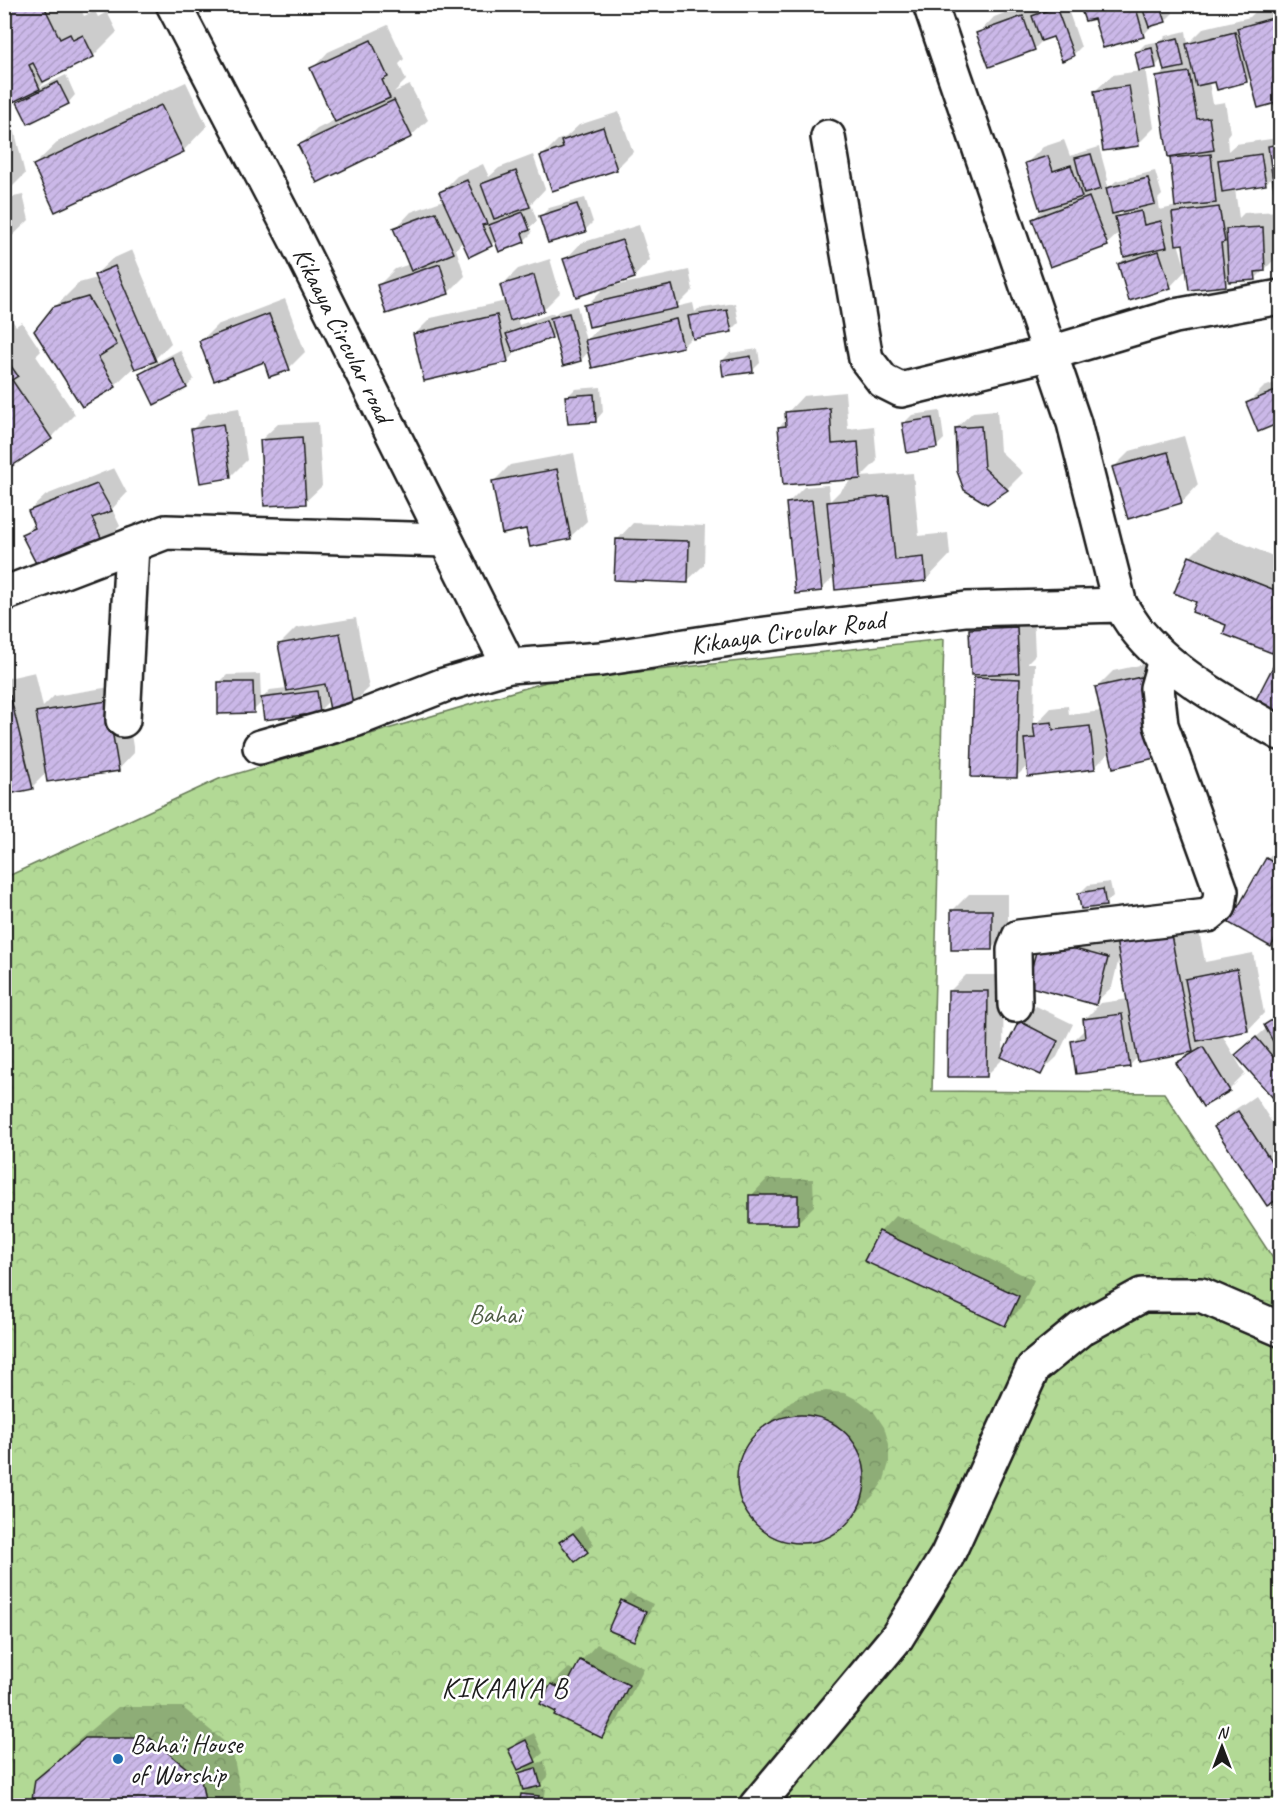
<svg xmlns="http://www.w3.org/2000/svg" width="1285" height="1810" font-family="Caveat,sans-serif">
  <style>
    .park { fill: url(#park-crowns); stroke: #677a58; stroke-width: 1.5 }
    .shadow { fill: #0003; fill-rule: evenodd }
    .building { fill: url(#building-hatch); stroke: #1c1c1c; stroke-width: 1.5 }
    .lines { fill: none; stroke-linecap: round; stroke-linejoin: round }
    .minor-casing { stroke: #1c1c1c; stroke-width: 38 }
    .minor { stroke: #fff; stroke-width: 33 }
    .poi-dot { fill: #1f6fb2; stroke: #fff; stroke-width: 2 }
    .labels { text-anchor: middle; stroke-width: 5; stroke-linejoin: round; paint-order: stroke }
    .street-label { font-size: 26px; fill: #1c1c1c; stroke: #fff }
    .park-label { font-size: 26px; fill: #505e46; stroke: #fff }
    .poi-label { font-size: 26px; fill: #1c1c1c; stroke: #fff; text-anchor: start }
    .quarter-label { font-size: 28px; letter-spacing: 1.5px; fill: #1c1c1c; stroke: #fff }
  </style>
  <defs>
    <pattern id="park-crowns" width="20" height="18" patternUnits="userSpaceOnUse" patternTransform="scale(1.5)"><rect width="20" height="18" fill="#b2d995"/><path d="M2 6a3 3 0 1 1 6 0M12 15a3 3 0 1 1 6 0" fill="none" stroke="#98ba80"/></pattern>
    <pattern id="building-hatch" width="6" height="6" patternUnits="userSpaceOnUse" patternTransform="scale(1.5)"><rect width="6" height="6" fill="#cbb8e8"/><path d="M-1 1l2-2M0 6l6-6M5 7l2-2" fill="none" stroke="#ae9ec6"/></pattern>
  </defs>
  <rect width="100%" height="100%" fill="#fff"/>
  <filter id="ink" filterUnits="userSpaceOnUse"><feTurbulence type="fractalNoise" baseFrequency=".0167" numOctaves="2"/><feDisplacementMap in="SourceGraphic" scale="12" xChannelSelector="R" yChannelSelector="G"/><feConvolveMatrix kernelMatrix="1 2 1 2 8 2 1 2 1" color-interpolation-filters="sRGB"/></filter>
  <g filter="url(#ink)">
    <polygon class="park" points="944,639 932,1091 1164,1093 1280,1269 1280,1805 5,1805 4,878 219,779 546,682"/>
    <g class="shadow">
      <polygon points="4,4 79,4 84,16 95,11 98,17 107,12 117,32 93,56 49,78 39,88 66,75 75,95 68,103 19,102 26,94 4,86"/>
      <polygon points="1029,4 1040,4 1042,9 1053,4 1066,4 1081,47 1073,55 1054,35 1045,38 1034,49 978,34 994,17"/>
      <polygon points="1081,4 1170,4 1173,13 1165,21 1154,24 1143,35 1095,17"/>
      <path d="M1280 5V100L1259 106 1251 76 1247 81 1216 80 1209 82 1213 104 1225 102 1230 132 1227 136 1228 151 1236 144 1278 138 1280 136V186L1275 187 1274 176 1265 184 1235 189 1239 218 1244 213 1279 211V217L1280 215V254L1255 279 1230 280 1226 284 1184 242 1178 243 1186 270 1170 287 1119 264 1129 254 1120 232 1107 244 1033 219 1046 207 1026 164 1043 147 1064 140 1070 156 1099 147 1108 180 1106 182 1108 188 1116 181 1155 171 1162 195 1158 199 1160 210 1177 206 1172 159 1176 154 1158 78 1165 71 1162 59 1156 66 1145 68 1154 128 1138 144 1095 91 1112 75 1141 71 1137 52 1145 44 1161 41 1166 36 1186 31 1188 44 1204 28 1250 17 1255 12ZM1125 210 1119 216 1117 211Z"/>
      <polygon points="388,25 404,59 399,64 406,80 394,92 410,85 428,120 411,136 300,145 317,129 335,120 312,69 328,52"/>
      <polygon points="186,82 207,126 183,151 34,165 59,141"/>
      <polygon points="619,112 633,152 616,169 542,156 558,140 566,137 579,125"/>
      <polygon points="12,120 25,174 4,195 4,122"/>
      <polygon points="533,155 545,189 531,204 537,221 530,227 532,233 524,241 496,240 491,245 463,241 456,249 465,276 449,292 379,285 395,269 410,264 395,229 411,212 444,200 441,192 457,176 483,164 489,177 499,168"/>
      <polygon points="23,195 29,220 4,244 4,199"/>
      <polygon points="585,198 593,222 585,230 541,216 549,208"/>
      <polygon points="639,225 650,260 634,277 565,260 581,243"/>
      <polygon points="132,250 171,343 155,359 135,366 115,385 54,308 79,283 97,278 95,275 112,259"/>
      <polygon points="550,259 560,293 544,309 517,317 519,325 553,313 554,315 559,311 577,306 586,341 605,322 586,306 604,288 689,270 693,290 676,307 693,303 695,312 698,309 735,303 739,323 731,331 694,335 683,346 589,351 581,360 555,333 552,337 520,348 507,361 415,334 431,318 506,301 502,285 518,269"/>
      <polygon points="285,299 305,352 289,368 201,341 217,325"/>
      <polygon points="9,316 16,326 22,322 41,351 36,356 75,414 51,438 4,452 4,319"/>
      <polygon points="758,349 760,363 753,370 722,361 730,353"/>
      <polygon points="180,350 194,379 187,387 155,403 141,374 149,366"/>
      <polygon points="1280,381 1280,388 1265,394 1265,397 1280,391 1280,429 1278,422 1248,403 1264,387"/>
      <polygon points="601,387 603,412 596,420 567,397 575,389"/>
      <polygon points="845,392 848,429 874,426 877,461 861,477 913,473 919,536 948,533 950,555 926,580 835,576 821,590 787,504 804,487 828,485 830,501 853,478 779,427 787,419 787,413 803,396"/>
      <polygon points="239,408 247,460 231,476 193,429 209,413"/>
      <polygon points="997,410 1000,451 1023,473 1007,489 987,502 956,428 973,412"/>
      <polygon points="940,411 944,439 936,447 904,423 912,415"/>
      <polygon points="318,422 322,486 305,502 261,440 278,424"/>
      <polygon points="1184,436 1198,485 1182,502 1129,517 1114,467 1130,451"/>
      <polygon points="574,453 587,521 570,537 527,527 494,481 510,465"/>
      <polygon points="114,468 127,493 112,509 120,526 104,542 23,534 34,523 29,511 46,495"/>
      <polygon points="633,523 705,526 704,565 687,581 617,540"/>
      <polygon points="1215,532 1280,559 1280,643 1271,652 1228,624 1197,601 1176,593 1191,556"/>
      <polygon points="1033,612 1035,655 1027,663 1035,663 1034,726 1051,708 1068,706 1069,715 1102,711 1097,687 1113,671 1158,661 1111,751 1095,767 1028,765 1016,777 976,678 980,674 971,630 987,613"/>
      <polygon points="356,618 369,688 352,704 327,688 325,688 327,703 319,711 263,701 253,711 219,683 227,675 260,674 261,700 270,690 287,688 280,644 296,628"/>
      <polygon points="1280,657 1280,722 1252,710"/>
      <polygon points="35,672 43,707 54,696 123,685 134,753 118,770 47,772 32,787 4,794 4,679"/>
      <polygon points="1280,845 1280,936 1271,946 1267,859"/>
      <polygon points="1110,882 1113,896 1105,904 1080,893 1088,885"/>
      <polygon points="969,894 1008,894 1008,932 991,949 953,910"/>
      <polygon points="1193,901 1205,962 1253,953 1264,1013 1248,1030 1222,1035 1245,1074 1229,1090 1178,1063 1190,1051 1139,1056 1129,1066 1073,1041 1085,1029 1084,1020 1101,1003 1128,999 1120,954 1112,987 1095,1003 1039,949"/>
      <polygon points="966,975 1004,975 1003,1059 987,1075 949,992"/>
      <polygon points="1036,1006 1073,1024 1057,1057 1040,1073 1020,1022"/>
      <polygon points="1280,1011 1280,1089 1273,1096 1254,1039 1267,1028 1266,1026"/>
      <polygon points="1255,1096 1280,1135 1280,1196 1268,1204 1216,1127 1233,1111"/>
      <polygon points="767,1179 813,1179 814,1206 798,1222 751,1196"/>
      <polygon points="896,1215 1034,1280 1021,1308 1005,1324 880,1232"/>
      <polygon points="826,1391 844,1393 860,1401 874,1412 884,1427 889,1444 889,1463 884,1480 874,1495 836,1532 819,1539 801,1542 783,1540 767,1532 753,1520 743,1505 738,1488 738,1470 743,1453 753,1438 791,1401 808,1394"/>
      <polygon points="581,1526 594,1544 587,1551 561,1542"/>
      <polygon points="630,1593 653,1604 641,1631 633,1639 622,1601"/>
      <polygon points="597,1644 644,1668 618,1720 602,1737 542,1704 552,1684 569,1668 575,1671 581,1661"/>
      <polygon points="118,1707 182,1707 232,1748 243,1806 32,1806 36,1781 68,1749"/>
      <polygon points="534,1733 543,1753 535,1760 510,1749 518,1741"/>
      <polygon points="544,1761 548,1777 540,1785 532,1787 546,1789 543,1806 521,1806 522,1795 530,1787 520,1773 528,1766"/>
    </g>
    <g class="building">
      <polygon points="20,4 43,4 60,39 70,34 73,40 83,35 94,57 43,82 33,63 29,65 40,89 11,103 4,89 4,12"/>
      <polygon points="1079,4 1135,4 1144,37 1103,48 1094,19 1085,21"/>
      <polygon points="1141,4 1160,4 1166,22 1149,27"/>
      <polygon points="1056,7 1074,56 1062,61 1053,37 1041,41 1032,16"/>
      <polygon points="1023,16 1035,50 989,67 976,33"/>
      <polygon points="1280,16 1280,102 1258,108 1237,28"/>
      <polygon points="1235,32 1247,82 1217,90 1215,82 1196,86 1186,44"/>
      <polygon points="1178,38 1184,67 1164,71 1157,43"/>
      <polygon points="371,40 388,77 382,80 390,98 335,122 310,68"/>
      <polygon points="1152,48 1156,68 1139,71 1135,52"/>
      <polygon points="1189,72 1197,119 1209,117 1214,150 1168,157 1156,77"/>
      <polygon points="58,82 69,104 28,124 17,102"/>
      <polygon points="1129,86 1139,146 1103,151 1094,91"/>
      <polygon points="394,100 412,137 317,183 298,145"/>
      <polygon points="161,105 184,152 55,212 33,165"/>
      <polygon points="603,127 617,170 552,191 540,156 563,148 561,141"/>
      <polygon points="1280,144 1280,188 1274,189 1268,146"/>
      <polygon points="1091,154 1101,189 1084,194 1075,158"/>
      <polygon points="1211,154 1216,203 1175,207 1170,158"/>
      <polygon points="1261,154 1266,185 1222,192 1218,160"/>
      <polygon points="1048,156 1053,171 1071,165 1082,197 1040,210 1025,163"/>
      <polygon points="516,171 530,207 494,219 481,184"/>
      <polygon points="1148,178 1155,204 1112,214 1106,188"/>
      <polygon points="467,180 487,224 482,225 492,246 469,257 439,192"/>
      <polygon points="1089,197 1108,246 1050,267 1032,219"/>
      <polygon points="577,204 586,232 548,243 539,216"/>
      <polygon points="1219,207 1225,242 1221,243 1226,286 1189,290 1183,244 1176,245 1172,213"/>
      <polygon points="1141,211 1144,225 1161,221 1167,247 1124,257 1115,217"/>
      <polygon points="436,212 454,253 411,271 393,228"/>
      <polygon points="523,212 530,230 522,233 525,242 499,252 489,225"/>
      <polygon points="1276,217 1280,218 1280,237 1276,237"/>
      <polygon points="1263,227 1265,271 1255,272 1256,280 1229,282 1226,229"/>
      <polygon points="622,240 635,278 576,297 563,259"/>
      <polygon points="1159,251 1171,288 1129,301 1118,264"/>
      <polygon points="440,264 449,294 386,314 377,285"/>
      <polygon points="115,266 156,361 135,369 94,275"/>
      <polygon points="534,275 544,311 510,321 500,285"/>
      <polygon points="672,285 678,308 589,327 584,305"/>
      <polygon points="88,297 117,345 98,357 116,387 82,407 34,331 53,307"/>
      <polygon points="727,310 732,332 693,339 688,316"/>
      <polygon points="569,313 581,361 563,366 550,318"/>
      <polygon points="269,314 290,370 269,377 264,362 214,381 199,341"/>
      <polygon points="497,315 508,362 424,381 413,334"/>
      <polygon points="676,319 683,347 592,368 585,340"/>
      <polygon points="546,320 552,338 513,352 506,334"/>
      <polygon points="4,356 18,376 12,380 52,439 12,466 4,455"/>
      <polygon points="751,356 753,372 723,376 721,361"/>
      <polygon points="172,357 187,388 154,405 139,374"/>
      <polygon points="1280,389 1280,433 1277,424 1258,432 1246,403"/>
      <polygon points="594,394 596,422 568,424 565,396"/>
      <polygon points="830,408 832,444 858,442 861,479 783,485 778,427 786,426 785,412"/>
      <polygon points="932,418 937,448 907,453 902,423"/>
      <polygon points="223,424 231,478 200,483 191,429"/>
      <polygon points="981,426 984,468 1008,490 987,504 964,490 957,471 955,428"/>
      <polygon points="302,437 306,504 264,506 260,440"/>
      <polygon points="1168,452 1182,503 1128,519 1112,467"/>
      <polygon points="557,469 571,539 530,547 526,529 502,534 492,481"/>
      <polygon points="97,484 112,511 92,518 104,544 40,571 21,534 35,528 28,511"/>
      <polygon points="889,496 895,560 924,557 926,581 835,590 827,502"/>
      <polygon points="812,500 822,591 795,594 786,503"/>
      <polygon points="616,539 689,541 688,583 614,580"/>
      <polygon points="1189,556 1280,592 1280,632 1272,653 1223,634 1226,625 1192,612 1196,602 1174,593"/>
      <polygon points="1017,627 1019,673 971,675 969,629"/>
      <polygon points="340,633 353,705 330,710 325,684 287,691 278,644"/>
      <polygon points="1280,653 1280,722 1250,711"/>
      <polygon points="974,677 1020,679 1017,778 971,777"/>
      <polygon points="1141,677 1159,757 1113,768 1095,687"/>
      <polygon points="218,682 253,682 254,713 218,714"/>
      <polygon points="317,691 320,713 264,720 261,698"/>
      <polygon points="10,695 33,789 4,795 4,697"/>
      <polygon points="107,701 119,771 47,782 36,712"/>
      <polygon points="1052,722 1053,730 1090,726 1095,769 1028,777 1024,739 1035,738 1033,724"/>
      <polygon points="1266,858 1280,867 1280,931 1271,947 1229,923"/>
      <polygon points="1103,889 1106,906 1081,909 1078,893"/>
      <rect x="951" y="910" width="41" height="40"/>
      <polygon points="1169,924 1193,1052 1138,1062 1115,934"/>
      <polygon points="1053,943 1108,958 1096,1005 1027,986 1037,948 1051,951"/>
      <polygon points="1237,969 1248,1031 1197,1041 1185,979"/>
      <polygon points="948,991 988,991 987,1077 947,1077"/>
      <polygon points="1122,1014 1130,1067 1076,1074 1071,1041 1085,1038 1083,1019"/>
      <polygon points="1280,1015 1280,1054 1264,1025"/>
      <polygon points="1019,1021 1058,1041 1041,1075 1001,1057"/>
      <polygon points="1256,1037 1280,1065 1280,1091 1273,1098 1235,1055"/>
      <polygon points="1203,1047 1230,1091 1203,1107 1176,1063"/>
      <polygon points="1238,1111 1271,1161 1276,1158 1280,1165 1280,1198 1267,1206 1214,1127"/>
      <rect x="749" y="1195" width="49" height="29"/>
      <polygon points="879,1231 1019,1296 1005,1326 864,1261"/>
      <circle cx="801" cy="1479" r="64"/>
      <polygon points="573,1533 588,1552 575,1562 559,1542"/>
      <polygon points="621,1600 646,1612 634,1641 608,1630"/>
      <polygon points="580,1660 629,1685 602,1738 554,1715 556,1712 540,1704 551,1684 564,1690"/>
      <polygon points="85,1738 150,1738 201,1780 206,1806 31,1806 35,1780"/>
      <polygon points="526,1740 536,1762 518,1770 508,1749"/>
      <polygon points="536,1768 541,1786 523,1790 518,1773"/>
      <polygon points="521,1794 539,1796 537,1806 519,1806"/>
    </g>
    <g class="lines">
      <g class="minor-casing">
        <g id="minor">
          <path id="s1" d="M173 4 296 240 509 666"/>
          <polyline points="930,4 1074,423 1120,605"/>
          <polyline points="828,137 866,359 883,381 901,390 1051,353 1175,316 1280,297"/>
          <polyline points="4,594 166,532 445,540"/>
          <polyline points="123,720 132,545"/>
          <path id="s2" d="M260 747 354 720 444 685 509 666 601 659 750 636 966 609 1120 605C1127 615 1133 626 1141 635 1177 677 1233 707 1280 733"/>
          <polyline points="1015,1005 1014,950 1019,937 1208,915 1219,906 1221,891 1161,725 1157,688 1165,660"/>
          <polyline points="756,1806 897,1637 947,1556 1033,1368 1082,1328 1142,1295 1201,1295 1280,1329"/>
        </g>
      </g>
      <use href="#minor" class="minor"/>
    </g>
  </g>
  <circle class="poi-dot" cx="118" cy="1759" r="6"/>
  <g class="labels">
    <g class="street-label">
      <text dy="9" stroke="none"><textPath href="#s1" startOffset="372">Kikaaya Circular road</textPath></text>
      <text dy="9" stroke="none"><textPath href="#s2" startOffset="543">Kikaaya Circular Road</textPath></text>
    </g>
    <g class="park-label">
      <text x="495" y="1323">Bahai</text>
    </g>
    <g class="poi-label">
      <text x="130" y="1753">Baha'i House<tspan x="130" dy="30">of Worship</tspan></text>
    </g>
    <g class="quarter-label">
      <text x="505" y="1697">KIKAAYA B</text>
    </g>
  </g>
  <rect width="1285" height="1810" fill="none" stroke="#fff" stroke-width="24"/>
  <rect x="12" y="12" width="1261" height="1786" fill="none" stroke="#1c1c1c" stroke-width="2" filter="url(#ink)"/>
  <g transform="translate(1222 1747)" stroke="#ffffff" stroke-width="4.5" paint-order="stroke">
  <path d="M0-4.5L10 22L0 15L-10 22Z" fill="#1c1c1c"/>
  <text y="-9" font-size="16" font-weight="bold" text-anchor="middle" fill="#1c1c1c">N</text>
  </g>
</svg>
